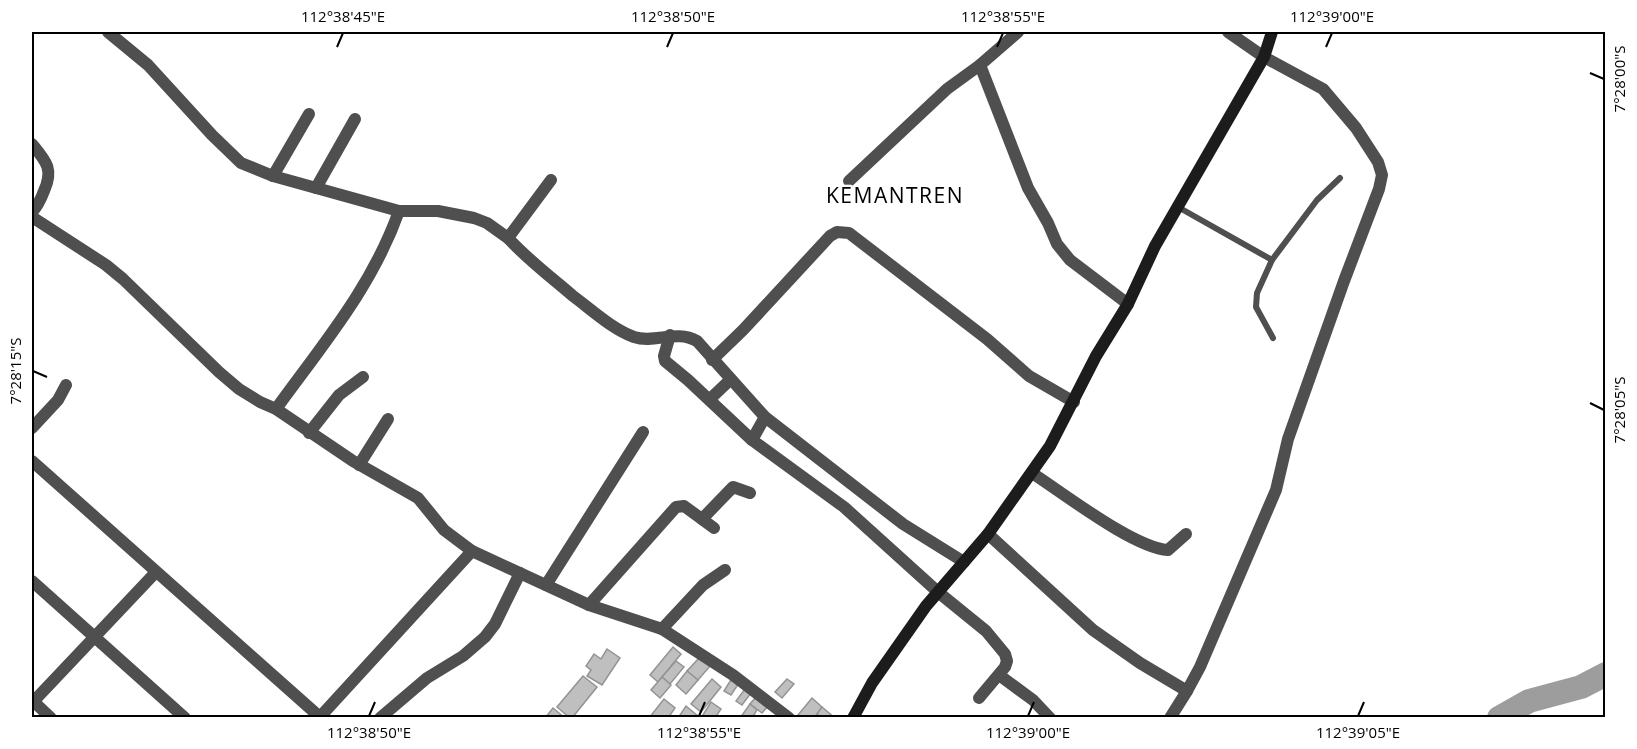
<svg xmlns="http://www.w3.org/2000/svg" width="1637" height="749" font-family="'Open Sans',sans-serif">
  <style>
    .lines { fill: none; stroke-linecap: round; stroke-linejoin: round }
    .river { stroke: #9d9d9d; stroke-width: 24 }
    .building { fill: #bfbfbf; stroke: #939393; stroke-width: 1.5 }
    .lane { stroke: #4f4f4f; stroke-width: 6 }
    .street { stroke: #4f4f4f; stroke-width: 12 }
    .secondary { stroke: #1c1c1c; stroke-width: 12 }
    .ticks { fill: none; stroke: #000; stroke-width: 2 }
    .labels { text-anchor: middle; stroke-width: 4.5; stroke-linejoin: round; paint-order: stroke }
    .quarter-label { font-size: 21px; letter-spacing: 1.5px; fill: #000; stroke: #fff }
    .neatline { fill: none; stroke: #000; stroke-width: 2 }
    .ticks-label { font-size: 15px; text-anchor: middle; fill: #000 }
  </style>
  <rect width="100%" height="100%" fill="#fff"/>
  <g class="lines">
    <polyline class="river" points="1499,718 1529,701 1581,687 1606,674"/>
  </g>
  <g class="building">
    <polygon points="673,647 681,654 658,682 650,675"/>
    <polygon points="607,649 620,658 602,685 587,676 591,670 586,666 594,654 601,659"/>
    <polygon points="700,657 711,665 698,680 687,671"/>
    <polygon points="676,661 684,667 670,684 662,677"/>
    <polygon points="687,671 698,680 686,694 676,685"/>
    <polygon points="583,676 597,687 572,718 570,718 557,707"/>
    <polygon points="662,677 671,685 660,698 651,690"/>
    <polygon points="732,678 739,683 731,695 724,691"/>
    <polygon points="712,679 721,687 701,712 691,704"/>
    <polygon points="787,679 794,684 782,698 775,692"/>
    <polygon points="745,689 751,693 742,705 736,701"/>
    <polygon points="756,697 768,706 762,713 750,704"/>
    <polygon points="812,698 822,707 814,718 801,718 798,715"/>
    <polygon points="664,699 675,708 668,718 649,718"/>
    <polygon points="711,702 721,709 715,718 701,718"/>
    <polygon points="750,704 757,710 752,718 740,718"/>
    <polygon points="686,706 698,716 696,718 678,718"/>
    <polygon points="822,707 835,718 822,718 817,714"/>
    <polygon points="553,708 565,718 545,718"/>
  </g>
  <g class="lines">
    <g class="lane">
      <polyline points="1178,207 1272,260"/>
      <polyline points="1273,338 1256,307 1257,293 1272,260 1317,200 1340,178"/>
    </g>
    <g class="street">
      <polyline points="108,32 148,65 212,135 241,163 273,176 399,211 438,211 474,218 487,223 508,238"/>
      <polyline points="980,65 1028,188 1048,223 1057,244 1070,260 1128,304"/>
      <path d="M32 144C46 161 54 169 44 191 41 199 38 206 32 212"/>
      <polyline points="273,176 309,114"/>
      <path d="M551 180 508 238C528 260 551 277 573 296 592 310 612 329 634 337 655 344 676 329 697 341L765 417 903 524 964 562"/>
      <polyline points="849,181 947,89 980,65 1018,32"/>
      <polyline points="316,188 355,119"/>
      <polyline points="32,217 106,265 123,279 219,372 239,389 260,402 276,409 353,461 418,498 444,530 472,551 589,605 662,629 733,675 789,718"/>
      <polyline points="670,335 664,356 665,361 688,380 752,440 844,507 938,592 986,631 1005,654 1007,661 1005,667 979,698"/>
      <polyline points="712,360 743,330 830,236 837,232 849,233 987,339 1029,376 1074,402"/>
      <polyline points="710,399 730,380"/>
      <path d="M276 409C323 344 372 287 399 211"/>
      <polyline points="32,428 58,400 66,385"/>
      <polyline points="309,433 339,395 363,377"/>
      <polyline points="752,440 765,417"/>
      <polyline points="32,461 321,718"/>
      <polyline points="359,465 388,419"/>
      <path d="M1032 473C1063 493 1134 548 1168 550L1186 534"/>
      <polyline points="702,519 733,487 750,493"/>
      <polyline points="988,534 1093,630 1140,663 1187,691 1200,667 1276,490 1288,439 1344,281 1379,189 1382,175 1378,162 1356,128 1323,89 1264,57 1228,32"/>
      <polyline points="32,581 185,718"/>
      <polyline points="546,585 643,432"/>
      <polyline points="589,605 676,507 684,506 714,528"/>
      <polyline points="662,629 703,585 725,570"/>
      <polyline points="999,675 1033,700 1050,718"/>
      <polyline points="32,700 51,718"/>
      <polyline points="32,703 156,572"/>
      <polyline points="319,718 472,551"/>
      <polyline points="380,718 427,678 463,656 485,637 495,624 520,573"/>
      <polyline points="1170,718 1187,691"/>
    </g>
    <polyline class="secondary" points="853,718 872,683 926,606 988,534 1050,446 1096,356 1128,304 1155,246 1264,57 1272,32"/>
  </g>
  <path class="ticks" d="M337 47 343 33M667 47 673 33M997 47 1003 33M1326 47 1332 33M1590 73 1604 79M33 371 47 377M1590 403 1604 410M369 716 375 702M699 716 705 702M1028 716 1034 702M1358 716 1364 702"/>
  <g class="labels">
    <g class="quarter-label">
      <text x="895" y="203">KEMANTREN</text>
    </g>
  </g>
  <rect width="1637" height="749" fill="none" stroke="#ffffff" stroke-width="66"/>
  <rect x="33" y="33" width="1571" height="683" class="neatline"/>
  <g class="ticks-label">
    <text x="343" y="22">112°38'45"E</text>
    <text x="673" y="22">112°38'50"E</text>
    <text x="1003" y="22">112°38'55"E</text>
    <text x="1332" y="22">112°39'00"E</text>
    <text transform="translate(1620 79) rotate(-90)" y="5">7°28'00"S</text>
    <text transform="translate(16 371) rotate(-90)" y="5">7°28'15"S</text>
    <text transform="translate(1620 410) rotate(-90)" y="5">7°28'05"S</text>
    <text x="369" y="738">112°38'50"E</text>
    <text x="699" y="738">112°38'55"E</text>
    <text x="1028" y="738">112°39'00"E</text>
    <text x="1358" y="738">112°39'05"E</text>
  </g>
</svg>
